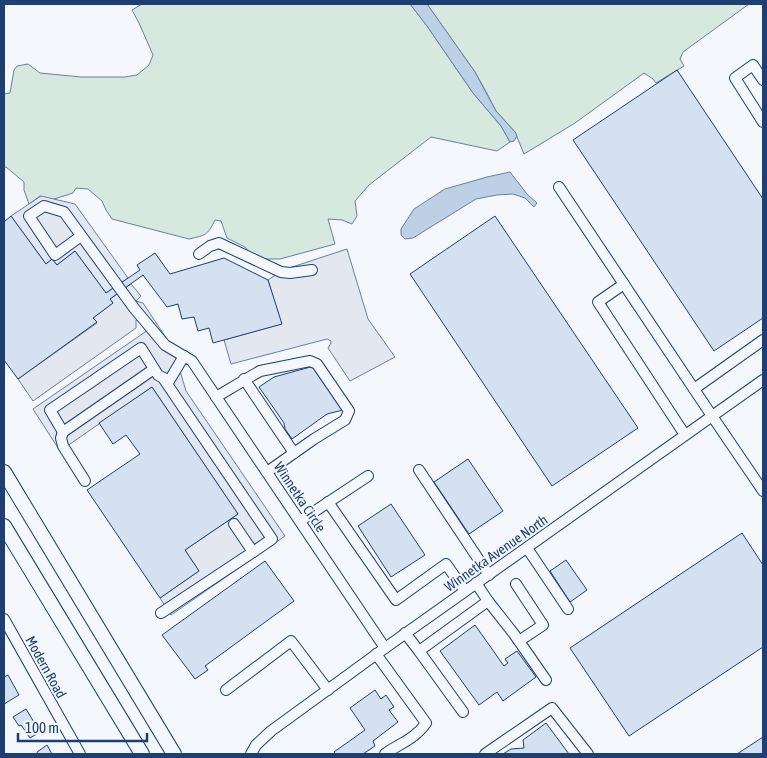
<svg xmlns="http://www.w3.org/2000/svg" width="767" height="758" font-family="'Asap Condensed',sans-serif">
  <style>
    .green { fill: #d7e8df; stroke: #687fa3 }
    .parking { fill: #e3e8f0; stroke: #687fa3 }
    .water { fill: #bed0e5; stroke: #687fa3 }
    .building { fill: #d5e0f0; stroke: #1d3f73 }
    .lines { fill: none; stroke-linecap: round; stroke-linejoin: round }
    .minor-casing { stroke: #1d3f73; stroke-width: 12 }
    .highway-casing { stroke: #1d3f73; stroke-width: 16 }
    .minor { stroke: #f4f7fb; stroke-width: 10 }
    .highway { stroke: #f4f7fb; stroke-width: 14 }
    .labels { text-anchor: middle; stroke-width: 4; stroke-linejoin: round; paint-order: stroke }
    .street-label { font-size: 14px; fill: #1d3f73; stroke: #f4f7fb }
  </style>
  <rect width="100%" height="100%" fill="#f4f7fb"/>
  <g class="green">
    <path d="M142 4H410L427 26 473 93 501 126 510 142 497 151 431 137 369 185 355 201 357 216 352 224 342 220 328 219 335 244 280 259H265L250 253 245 247 227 238 221 221 215 220C207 236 206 235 189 239L112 219 106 210 102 201 88 189 76 188 73 193 51 200 40 196 29 204 24 190V182L6 167H4V94L10 93 14 70 17 66 28 64 40 73 81 77H125L137 75 149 65 153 55 139 23 132 10Z"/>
    <polygon points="427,4 749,4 683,52 680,59 684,66 656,83 653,79 644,73 575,123 524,154 515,132 496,111 484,88 475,72"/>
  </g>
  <g class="parking">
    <polygon points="41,196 75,204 128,278 106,293 75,251 57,265 52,259 46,264 11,216"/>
    <polygon points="347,249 368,319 395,357 350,381 328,348 331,343 331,341 327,339 231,364 224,340 281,324 268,280 283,270"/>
    <polygon points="131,284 141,296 136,301 143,303 173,348 186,391 285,536 171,615 160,598 199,571 185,550 238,514 152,387 60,451 33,409 148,330 140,319 136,320 136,328 33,401 18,379 97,323 93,318 113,303 110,299"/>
  </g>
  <g class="water">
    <polygon points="410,4 427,4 475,72 496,111 515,132 517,136 514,141 510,142 501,126 473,93 427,26"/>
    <polygon points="510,172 527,194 537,203 534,207 525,198 513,194 497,195 476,199 413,238 405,239 401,235 401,229 414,209 445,189 487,177"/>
  </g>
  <g class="building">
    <polygon points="677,70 763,199 763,318 714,351 573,140"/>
    <polygon points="11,216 46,264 52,259 57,265 75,251 106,293 140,270 137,265 155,253 170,274 224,258 268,280 282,324 213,343 209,328 198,331 194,317 182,319 178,304 167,307 143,275 110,299 113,303 93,318 97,322 18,379 4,360 4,222"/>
    <polygon points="495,216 638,428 552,486 410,274"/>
    <polygon points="314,366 343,410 327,414 292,439 285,429 284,423 259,387 274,377"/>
    <polygon points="152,387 238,514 185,550 199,571 160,598 87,490 140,454 126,435 113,444 99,423"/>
    <polygon points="468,459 503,511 469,534 434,482"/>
    <polygon points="391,504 425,555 391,577 358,526"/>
    <polygon points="742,533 763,565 763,647 629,736 570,648"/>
    <polygon points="566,560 587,590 570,602 550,571"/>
    <polygon points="265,561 294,601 205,666 208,670 195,679 162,635"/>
    <polygon points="475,625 504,666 508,663 505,659 517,651 536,677 503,701 497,692 479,705 440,651"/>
    <polygon points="8,675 19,695 4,704 4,677"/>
    <polygon points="375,690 381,699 386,695 394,707 389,710 398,722 373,741 375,746 363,754 336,754 334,752 365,730 350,708"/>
    <polygon points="26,709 40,732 30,738 21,725 19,726 13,717"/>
    <polygon points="546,723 569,754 503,754 511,749 524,748 523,740"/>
    <polygon points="763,737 763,754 737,754"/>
    <polygon points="47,745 52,754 38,754 37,752"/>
  </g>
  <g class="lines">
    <g class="minor-casing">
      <g id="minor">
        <polyline points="763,80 753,65 735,78 763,122"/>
        <polyline points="559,187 712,416 763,491"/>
        <polyline points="81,236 55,255 29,216 44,206 64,212 134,308 165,345 192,361 385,648"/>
        <polyline points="199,254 210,246 219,243 281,272 290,273 312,270"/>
        <polyline points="624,284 598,302 685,435"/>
        <polyline points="154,369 63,432 50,410 141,348 158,375 169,381 184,356"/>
        <polyline points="163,378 272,539 253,552 234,524"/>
        <polyline points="244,379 294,453"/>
        <polyline points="694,389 763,340"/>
        <polyline points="216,397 260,371 310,361 317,364 349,411 345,420 314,439 267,472"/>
        <polyline points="63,432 61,438 63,446 85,481"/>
        <polyline points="419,470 489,575"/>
        <polyline points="328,502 396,600 446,564 465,591"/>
        <polyline points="300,521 368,476"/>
        <polyline points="527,548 568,609"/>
        <polyline points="516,584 543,625 519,641"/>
        <polyline points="488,601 514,634 546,680"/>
        <polyline points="161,613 253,552"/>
        <polyline points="4,619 80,754"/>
        <polyline points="405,633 419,651 488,601 476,583"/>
        <polyline points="419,651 463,712"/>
        <path d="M376 654 426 723C423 727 420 731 417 733 408 742 395 746 385 754"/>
        <polyline points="226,690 291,641 328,690"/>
        <polyline points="251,754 256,745 271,731 385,648 763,380"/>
        <polyline points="485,754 552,708 588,754"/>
      </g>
    </g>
    <g class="highway-casing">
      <g id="highway">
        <polyline points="4,472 174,754"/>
        <polyline points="4,526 142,754"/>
      </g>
    </g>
    <use href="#minor" class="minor"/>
    <use href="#highway" class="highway"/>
  </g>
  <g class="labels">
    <g class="street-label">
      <text transform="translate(300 497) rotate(56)" y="5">Winnetka Circle</text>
      <text transform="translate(496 553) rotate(-35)" y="5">Winnetka Avenue North</text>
      <text transform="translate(46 667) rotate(61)" y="5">Modern Road</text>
    </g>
  </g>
  <rect width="767" height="758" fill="none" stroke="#1d3f73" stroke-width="10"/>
  <path d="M18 733v8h129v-8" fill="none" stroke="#1d3f73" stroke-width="2.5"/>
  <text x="25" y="733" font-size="15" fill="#1d3f73" stroke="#f4f7fb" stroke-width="4" paint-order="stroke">100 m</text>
</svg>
